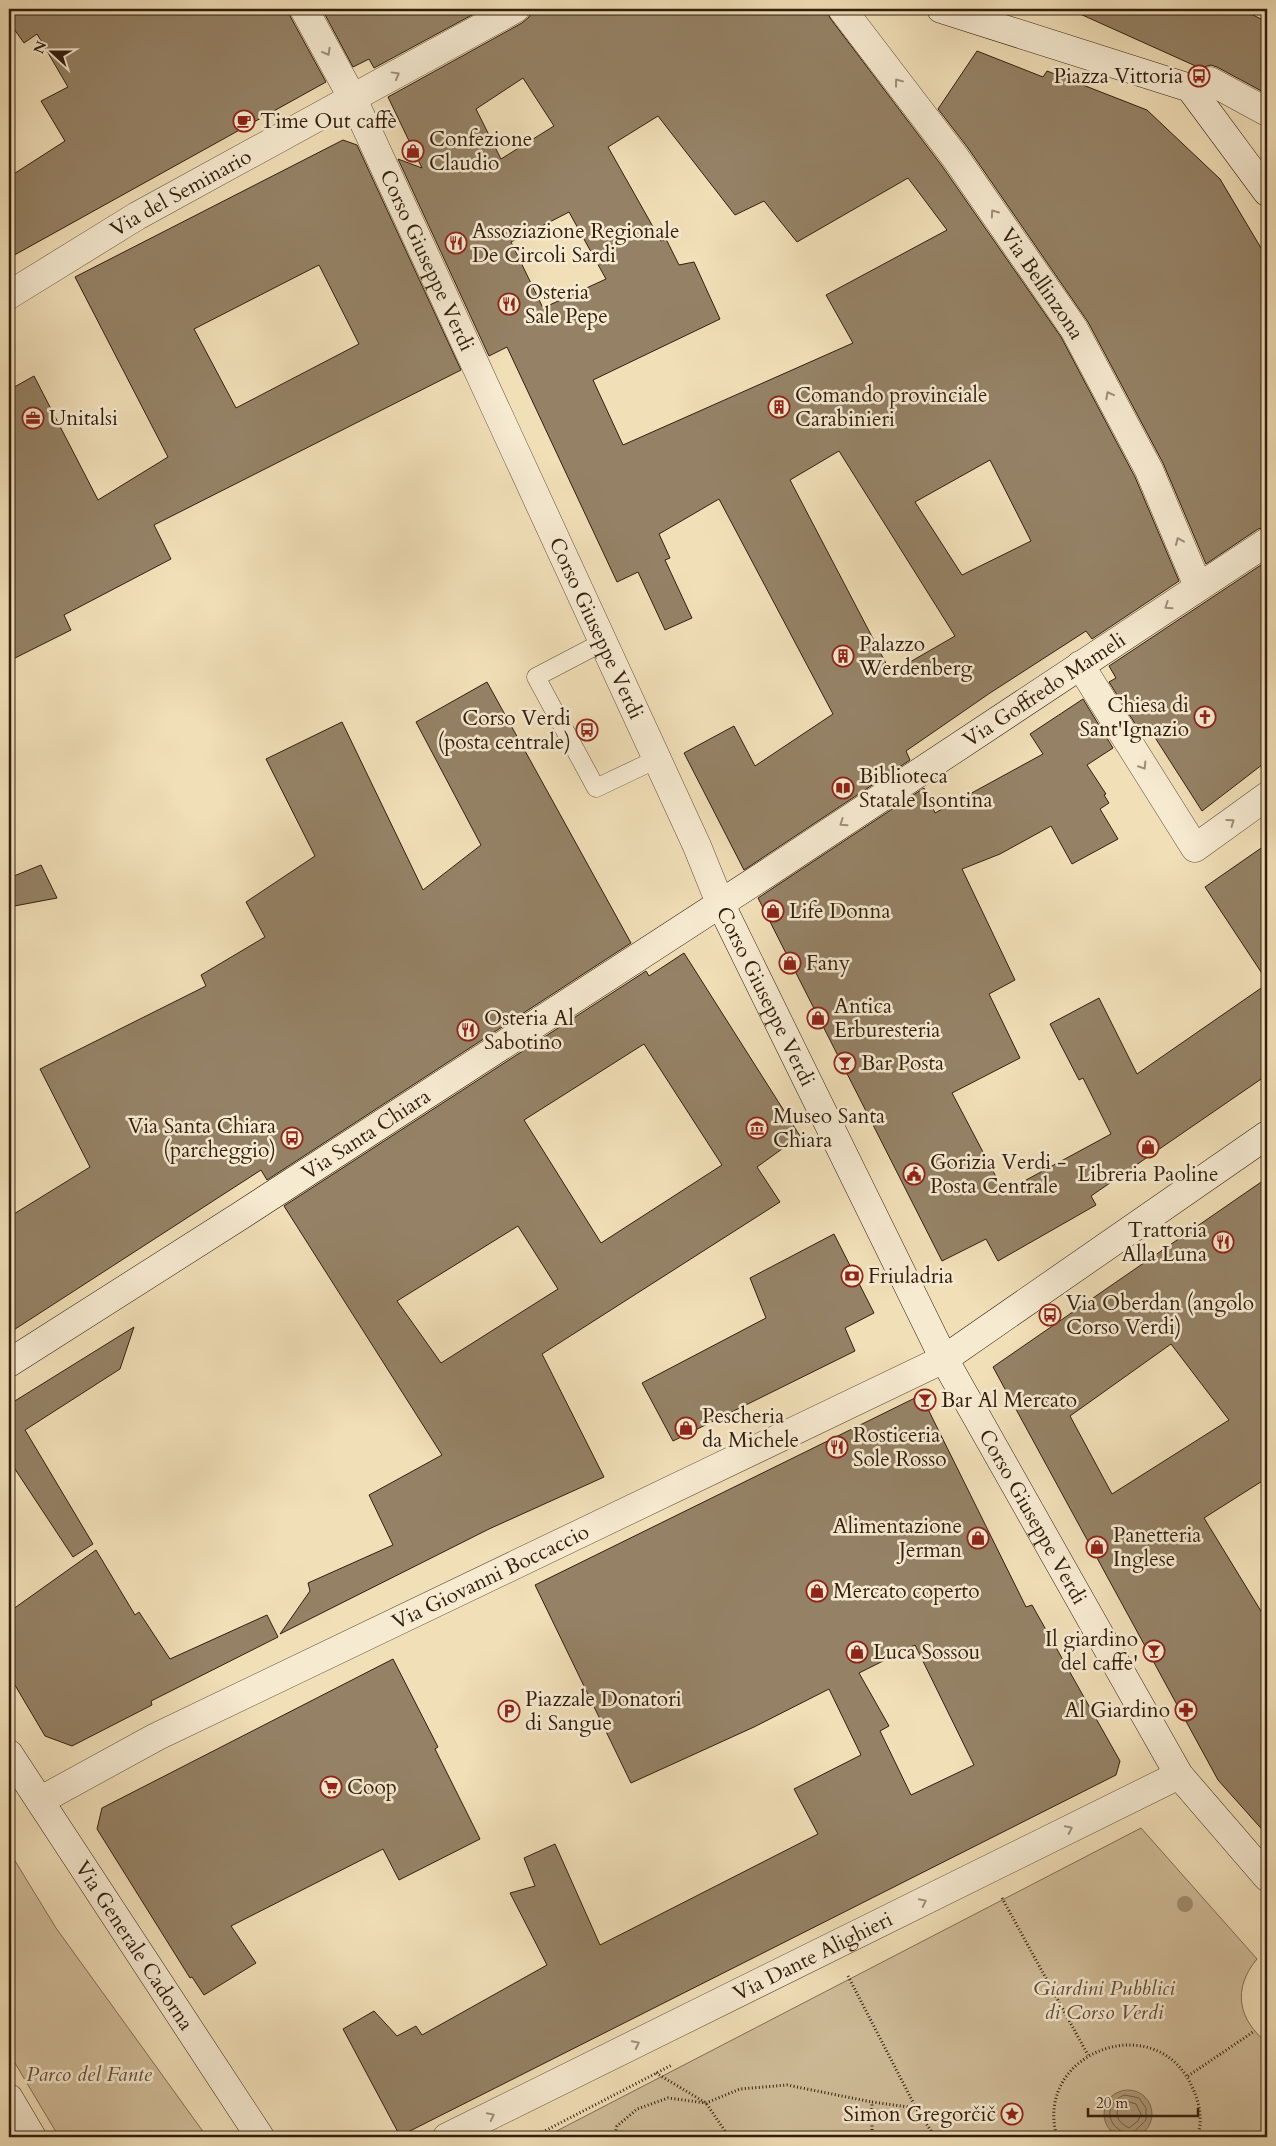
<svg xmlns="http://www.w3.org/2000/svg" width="1276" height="2146" font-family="Cardo,serif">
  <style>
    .green { fill: #d1be9b; stroke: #826e54 }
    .water { fill: #b09d7e; stroke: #7e6a51 }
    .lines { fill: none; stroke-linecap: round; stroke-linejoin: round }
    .shore { stroke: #715e46; stroke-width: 1 }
    .building { fill: #958266; stroke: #321e0e; fill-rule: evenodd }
    .lane-casing { stroke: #624e38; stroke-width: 19 }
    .street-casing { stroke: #624e38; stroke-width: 29 }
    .secondary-casing { stroke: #321e0e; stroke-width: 29 }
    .path { stroke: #321e0e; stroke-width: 3; stroke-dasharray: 1 2.5; stroke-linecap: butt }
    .lane { stroke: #f6ead1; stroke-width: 18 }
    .street { stroke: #f6ead1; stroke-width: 28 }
    .secondary { stroke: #f6ead1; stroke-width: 28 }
    .tree { fill: #a28f72 }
    .oneway { stroke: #9e8e79 }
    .labels { text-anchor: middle; stroke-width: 5; stroke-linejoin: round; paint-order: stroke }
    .poi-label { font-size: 21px; fill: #321e0e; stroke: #f6ead1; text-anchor: start }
    .street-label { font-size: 21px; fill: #321e0e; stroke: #f6ead1 }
    .park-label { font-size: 21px; font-style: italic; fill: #624e38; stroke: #f6ead1 }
  </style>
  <rect width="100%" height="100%" fill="#f1dfb8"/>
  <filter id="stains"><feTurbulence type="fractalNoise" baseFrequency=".004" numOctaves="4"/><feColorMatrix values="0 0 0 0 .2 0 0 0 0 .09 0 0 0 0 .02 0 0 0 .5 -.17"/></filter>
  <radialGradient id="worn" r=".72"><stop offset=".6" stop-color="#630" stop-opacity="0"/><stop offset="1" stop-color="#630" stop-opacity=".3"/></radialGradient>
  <g class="green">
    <path d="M1141 1828 1257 1959C1232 1989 1238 2019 1267 2043V2137H545Z"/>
    <polygon points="9,1851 56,1928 207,2137 59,2137 9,2053"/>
  </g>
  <circle class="water" cx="1128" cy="2114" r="24"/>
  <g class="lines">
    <g class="shore">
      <path d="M1126 2101 1136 2104 1141 2114 1138 2121 1129 2128C1120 2123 1115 2119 1118 2108Z"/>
      <path d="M1124 2137C1123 2130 1118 2130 1114 2125 1105 2113 1112 2099 1125 2095L1139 2098 1146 2108V2120L1134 2132 1133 2137"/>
    </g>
  </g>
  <g class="building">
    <polygon points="9,9 288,9 290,16 326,82 9,258 9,177 65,141 41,101 68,87 37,34 24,43 9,22"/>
    <polygon points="322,9 483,9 374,68 369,59 353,67"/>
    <path d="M531 9H827L830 18 942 166 1061 337 1135 477 1179 581 1092 639 1086 631 990 693 906 751 910 760 744 870 684 753 734 726 755 766 833 714 719 499 659 534 670 558 665 560 692 618 665 630 638 572 617 582 507 347 489 356 398 159 422 168 388 97 522 23 529 17ZM523 78 554 126 501 159 476 109ZM658 116 735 215 764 201 797 242 908 178 947 230 826 295 853 343 623 445 593 380 720 319 694 262 679 265 666 239 661 241 608 147ZM569 212 606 279 543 308 511 242ZM839 451 955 636 891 673 790 480ZM990 460 1031 541 962 575 915 502Z"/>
    <polygon points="1069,9 1241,9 1267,22 1267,94 1217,67 1211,65 1200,68"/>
    <polygon points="977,51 1043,77 1047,71 1147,110 1220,179 1267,258 1267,527 1258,529 1206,564 1163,463 1088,322 968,148 938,109"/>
    <path d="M343 140 357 145 461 370 154 525 171 559 64 615 71 630 9 661V390L34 376 98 500 168 457 75 277ZM319 265 359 344 236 408 194 329Z"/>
    <polygon points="1267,561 1267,761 1202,811 1147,725 1139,730 1109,682 1116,678 1109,666"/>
    <polygon points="487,682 631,943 267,1180 261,1170 9,1333 9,1217 90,1167 40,1069 206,986 201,975 265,937 246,902 315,856 266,759 342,722 423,890 481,845 416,722"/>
    <polygon points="1083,699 1113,748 1087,765 1106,794 1104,795 1109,803 1100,809 1118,839 1072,864 1051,826 1000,854 962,869 1015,980 989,994 1020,1058 952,1093 1004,1192 1111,1134 1083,1078 1079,1080 1050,1024 1099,998 1137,1074 1267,984 1267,1075 1091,1196 1096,1205 998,1261 986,1239 942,1261 758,898 924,788 935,813 1043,754 1030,734"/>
    <polygon points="1267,844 1267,981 1205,887"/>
    <polygon points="41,865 57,898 9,907 9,878"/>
    <path d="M684 953 800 1136 757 1167 780 1202 542 1354 604 1477 489 1529 280 1634 310 1591 308 1583 393 1545 369 1495 442 1455 284 1206 646 971 649 976ZM644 1044 722 1165 601 1243 524 1120ZM518 1226 558 1289 441 1363 397 1301Z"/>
    <path d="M1267 1178V1478L1204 1518 1267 1621V1835L1218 1780 993 1367ZM1171 1344 1229 1420 1112 1494 1070 1416Z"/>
    <polygon points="834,1234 874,1313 845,1328 855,1351 673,1441 642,1383 766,1318 750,1278"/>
    <polygon points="134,1327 120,1369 25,1430 93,1544 73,1557 9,1460 9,1402 10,1404"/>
    <path d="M921 1395 1026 1607 1032 1605 1120 1761 1116 1775 400 2136 343 2029 374 2011 397 2036 416 2026 422 2035 547 1965 510 1893 535 1886 524 1858 555 1844 600 1945 818 1834 794 1789 861 1755 829 1689 754 1727 631 1783 535 1585ZM915 1645 974 1765 911 1795 880 1731 889 1726 859 1673Z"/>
    <polygon points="96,1550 135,1615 139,1612 170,1659 267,1615 278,1637 151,1701 152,1705 72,1746 45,1736 9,1675 9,1612"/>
    <polygon points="393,1659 438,1747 435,1749 480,1839 399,1880 383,1849 231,1926 256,1963 204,1995 192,1977 190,1978 97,1829 102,1808"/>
  </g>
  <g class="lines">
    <g class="lane-casing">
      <polyline id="lane" points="603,642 536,677 596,788 657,759"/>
    </g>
    <g class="street-casing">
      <g id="street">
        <path id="s1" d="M304 9 353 99 697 846 720 903"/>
        <path id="s2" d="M842 9 955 157 1074 329 1149 470 1198 586"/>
        <polyline points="1190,88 1210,81 1267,112"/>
        <path id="s3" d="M9 295 137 216 515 9"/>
        <polyline points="1080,665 1195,848 1267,796"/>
        <path id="s4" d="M41 1800 156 1737 944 1359"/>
        <path id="s5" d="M447 2137 1179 1775"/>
      </g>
    </g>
    <g class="secondary-casing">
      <g id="secondary">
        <polyline points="941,9 1190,88 1267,192"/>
        <path id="s6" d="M720 903 944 1359 1179 1775 1267 1877"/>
        <polyline points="944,1359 1267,1135"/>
        <path id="s7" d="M9 1363 240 1216 769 872 1267 542"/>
        <path id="s8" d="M9 1754 260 2137"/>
        <polyline points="9,2098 32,2137"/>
      </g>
    </g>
    <g class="path">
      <polyline points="1002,1898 1088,2055"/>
      <polyline points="848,1976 916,2108 935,2137"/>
      <polyline points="656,2073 706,2103 729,2137"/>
      <polyline points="1188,2076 1253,2032"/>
      <polyline points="533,2137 672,2065"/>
      <polyline points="614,2137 617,2126 637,2109 668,2098 706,2103 740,2089 787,2085 872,2102"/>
      <polyline points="872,2137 872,2102 915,2108"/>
      <path d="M1057 2137C1032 2051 1159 2006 1193 2089 1200 2104 1203 2122 1197 2137"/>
    </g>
    <use href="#lane" class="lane"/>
    <use href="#street" class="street"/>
    <use href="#secondary" class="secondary"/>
  </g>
  <circle class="tree" cx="1185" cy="1904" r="8"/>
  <defs><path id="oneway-chevron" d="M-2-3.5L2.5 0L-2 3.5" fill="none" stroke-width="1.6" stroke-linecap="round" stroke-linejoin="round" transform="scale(1.25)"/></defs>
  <g class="oneway">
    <use href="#oneway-chevron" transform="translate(327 52) rotate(61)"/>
    <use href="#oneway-chevron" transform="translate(396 75) rotate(-29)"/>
    <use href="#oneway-chevron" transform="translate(898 82) rotate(-127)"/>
    <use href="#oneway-chevron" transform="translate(994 213) rotate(-125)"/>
    <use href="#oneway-chevron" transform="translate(1109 395) rotate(-118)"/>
    <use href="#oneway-chevron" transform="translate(1179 541) rotate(-113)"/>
    <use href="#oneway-chevron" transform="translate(1168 606) rotate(146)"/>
    <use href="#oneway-chevron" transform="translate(1143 766) rotate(58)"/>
    <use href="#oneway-chevron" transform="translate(1231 822) rotate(-36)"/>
    <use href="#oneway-chevron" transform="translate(843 823) rotate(146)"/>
    <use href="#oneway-chevron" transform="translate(1069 1829) rotate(-26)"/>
    <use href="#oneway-chevron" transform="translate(923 1902) rotate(-26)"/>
    <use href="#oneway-chevron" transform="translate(636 2044) rotate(-26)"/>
    <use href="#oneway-chevron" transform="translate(491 2116) rotate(-26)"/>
  </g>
  <defs>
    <g id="bus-ring" transform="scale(1.125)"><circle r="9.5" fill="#f6ead1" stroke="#8f2418" stroke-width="1.5"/><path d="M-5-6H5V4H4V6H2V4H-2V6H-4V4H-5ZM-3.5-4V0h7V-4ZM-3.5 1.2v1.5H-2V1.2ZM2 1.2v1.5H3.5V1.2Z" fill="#8f2418"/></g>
    <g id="cafe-ring" transform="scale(1.125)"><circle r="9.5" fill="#f6ead1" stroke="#8f2418" stroke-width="1.5"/><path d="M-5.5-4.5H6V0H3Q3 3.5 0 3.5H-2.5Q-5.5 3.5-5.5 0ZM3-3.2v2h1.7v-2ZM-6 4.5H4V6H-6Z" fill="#8f2418"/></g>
    <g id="shop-ring" transform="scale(1.125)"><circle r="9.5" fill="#f6ead1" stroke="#8f2418" stroke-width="1.5"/><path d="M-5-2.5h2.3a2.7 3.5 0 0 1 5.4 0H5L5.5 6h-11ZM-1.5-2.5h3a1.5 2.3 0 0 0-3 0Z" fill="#8f2418"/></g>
    <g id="restaurant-ring" transform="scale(1.125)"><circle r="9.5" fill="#f6ead1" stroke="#8f2418" stroke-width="1.5"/><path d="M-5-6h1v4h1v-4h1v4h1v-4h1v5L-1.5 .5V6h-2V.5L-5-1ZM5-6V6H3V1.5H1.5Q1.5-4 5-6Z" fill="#8f2418"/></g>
    <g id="building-ring" transform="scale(1.125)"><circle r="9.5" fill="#f6ead1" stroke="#8f2418" stroke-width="1.5"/><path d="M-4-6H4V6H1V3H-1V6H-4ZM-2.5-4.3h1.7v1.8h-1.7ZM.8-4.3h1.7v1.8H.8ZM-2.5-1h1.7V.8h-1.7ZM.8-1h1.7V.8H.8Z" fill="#8f2418"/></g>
    <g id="office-ring" transform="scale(1.125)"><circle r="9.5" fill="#f6ead1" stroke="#8f2418" stroke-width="1.5"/><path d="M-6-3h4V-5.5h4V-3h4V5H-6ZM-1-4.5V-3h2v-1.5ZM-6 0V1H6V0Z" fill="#8f2418"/></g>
    <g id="church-ring" transform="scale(1.125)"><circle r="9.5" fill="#f6ead1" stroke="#8f2418" stroke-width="1.5"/><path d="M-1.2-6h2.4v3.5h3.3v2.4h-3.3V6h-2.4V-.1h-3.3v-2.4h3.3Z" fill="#8f2418"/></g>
    <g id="library-ring" transform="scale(1.125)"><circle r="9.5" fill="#f6ead1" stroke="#8f2418" stroke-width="1.5"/><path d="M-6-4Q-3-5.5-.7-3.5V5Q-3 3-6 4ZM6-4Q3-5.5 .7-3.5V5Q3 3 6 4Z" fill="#8f2418"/></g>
    <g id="bar-ring" transform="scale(1.125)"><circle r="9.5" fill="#f6ead1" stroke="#8f2418" stroke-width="1.5"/><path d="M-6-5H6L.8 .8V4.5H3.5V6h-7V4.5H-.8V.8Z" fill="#8f2418"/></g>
    <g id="museum-ring" transform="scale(1.125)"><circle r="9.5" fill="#f6ead1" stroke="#8f2418" stroke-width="1.5"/><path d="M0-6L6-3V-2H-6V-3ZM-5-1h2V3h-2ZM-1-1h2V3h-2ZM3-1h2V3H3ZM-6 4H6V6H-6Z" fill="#8f2418"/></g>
    <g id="civic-ring" transform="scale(1.125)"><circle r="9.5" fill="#f6ead1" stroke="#8f2418" stroke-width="1.5"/><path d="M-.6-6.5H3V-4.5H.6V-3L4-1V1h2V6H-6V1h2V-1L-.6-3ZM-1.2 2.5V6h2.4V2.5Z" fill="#8f2418"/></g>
    <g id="bank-ring" transform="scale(1.125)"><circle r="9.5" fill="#f6ead1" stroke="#8f2418" stroke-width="1.5"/><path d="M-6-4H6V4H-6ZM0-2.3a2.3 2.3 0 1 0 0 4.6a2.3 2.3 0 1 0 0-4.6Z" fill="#8f2418"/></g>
    <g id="pharmacy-ring" transform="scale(1.125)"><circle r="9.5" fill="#f6ead1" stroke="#8f2418" stroke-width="1.5"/><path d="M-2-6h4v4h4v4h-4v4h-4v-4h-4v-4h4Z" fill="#8f2418"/></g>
    <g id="parking-ring" transform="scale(1.125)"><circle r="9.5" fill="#f6ead1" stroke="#8f2418" stroke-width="1.5"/><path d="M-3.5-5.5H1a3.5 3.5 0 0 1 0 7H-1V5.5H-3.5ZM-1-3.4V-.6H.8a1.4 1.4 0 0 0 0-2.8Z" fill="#8f2418"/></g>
    <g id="supermarket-ring" transform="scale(1.125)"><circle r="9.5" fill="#f6ead1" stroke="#8f2418" stroke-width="1.5"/><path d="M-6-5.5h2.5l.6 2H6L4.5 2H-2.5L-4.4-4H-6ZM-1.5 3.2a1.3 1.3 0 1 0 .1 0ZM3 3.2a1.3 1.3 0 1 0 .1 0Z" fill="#8f2418"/></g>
    <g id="sight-ring" transform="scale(1.125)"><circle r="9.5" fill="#f6ead1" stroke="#8f2418" stroke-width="1.5"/><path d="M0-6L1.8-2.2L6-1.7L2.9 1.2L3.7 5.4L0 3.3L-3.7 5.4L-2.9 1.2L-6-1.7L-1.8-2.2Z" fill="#8f2418"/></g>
  </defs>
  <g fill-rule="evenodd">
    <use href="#bus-ring" x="1199" y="76"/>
    <use href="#cafe-ring" x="244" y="121"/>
    <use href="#shop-ring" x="413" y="151"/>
    <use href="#restaurant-ring" x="456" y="243"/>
    <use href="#restaurant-ring" x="509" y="304"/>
    <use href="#building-ring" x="779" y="407"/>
    <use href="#office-ring" x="33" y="418"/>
    <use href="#building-ring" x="843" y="656"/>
    <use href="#church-ring" x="1205" y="717"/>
    <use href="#bus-ring" x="587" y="730"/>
    <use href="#library-ring" x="843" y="788"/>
    <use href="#shop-ring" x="773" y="911"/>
    <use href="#shop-ring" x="790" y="963"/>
    <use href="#shop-ring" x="818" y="1018"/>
    <use href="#restaurant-ring" x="468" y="1030"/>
    <use href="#bar-ring" x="845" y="1063"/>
    <use href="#museum-ring" x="757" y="1128"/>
    <use href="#bus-ring" x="292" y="1138"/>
    <use href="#shop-ring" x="1148" y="1147"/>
    <use href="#civic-ring" x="914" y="1174"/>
    <use href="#restaurant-ring" x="1223" y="1242"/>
    <use href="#bank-ring" x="852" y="1276"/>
    <use href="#bus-ring" x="1050" y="1315"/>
    <use href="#bar-ring" x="925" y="1400"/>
    <use href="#shop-ring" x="686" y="1428"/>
    <use href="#restaurant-ring" x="837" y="1447"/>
    <use href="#shop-ring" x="978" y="1538"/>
    <use href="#shop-ring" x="1097" y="1547"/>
    <use href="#shop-ring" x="817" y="1591"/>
    <use href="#bar-ring" x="1154" y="1651"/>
    <use href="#shop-ring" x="857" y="1652"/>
    <use href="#pharmacy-ring" x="1186" y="1710"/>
    <use href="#parking-ring" x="509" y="1711"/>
    <use href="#supermarket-ring" x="331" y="1787"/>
    <use href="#sight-ring" x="1012" y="2114"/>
  </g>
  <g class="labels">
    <g class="poi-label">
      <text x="1183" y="83" text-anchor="end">Piazza Vittoria</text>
      <text x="260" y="128">Time Out caffè</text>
      <text x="429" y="146">Confezione<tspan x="429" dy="24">Claudio</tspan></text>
      <text x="472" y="238">Assoziazione Regionale<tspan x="472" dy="24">De Circoli Sardi</tspan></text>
      <text x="525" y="299">Osteria<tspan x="525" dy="24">Sale Pepe</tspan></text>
      <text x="795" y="402">Comando provinciale<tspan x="795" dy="24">Carabinieri</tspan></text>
      <text x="49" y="425">Unitalsi</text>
      <text x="859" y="651">Palazzo<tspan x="859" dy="24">Werdenberg</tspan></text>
      <text x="1189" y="712" text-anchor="end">Chiesa di<tspan x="1189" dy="24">Sant'Ignazio</tspan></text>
      <text x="571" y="725" text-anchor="end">Corso Verdi<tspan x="571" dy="24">(posta centrale)</tspan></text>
      <text x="859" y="783">Biblioteca<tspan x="859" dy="24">Statale Isontina</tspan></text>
      <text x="789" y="918">Life Donna</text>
      <text x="806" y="970">Fany</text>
      <text x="834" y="1013">Antica<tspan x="834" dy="24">Erburesteria</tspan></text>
      <text x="484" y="1025">Osteria Al<tspan x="484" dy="24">Sabotino</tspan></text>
      <text x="861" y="1070">Bar Posta</text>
      <text x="773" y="1123">Museo Santa<tspan x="773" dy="24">Chiara</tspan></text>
      <text x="276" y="1133" text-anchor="end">Via Santa Chiara<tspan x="276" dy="24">(parcheggio)</tspan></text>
      <text x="930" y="1169">Gorizia Verdi -<tspan x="930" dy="24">Posta Centrale</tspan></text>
      <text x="1148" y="1181" text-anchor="middle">Libreria Paoline</text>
      <text x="1207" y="1237" text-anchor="end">Trattoria<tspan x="1207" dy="24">Alla Luna</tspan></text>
      <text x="868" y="1283">Friuladria</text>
      <text x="1066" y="1310">Via Oberdan (angolo<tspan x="1066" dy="24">Corso Verdi)</tspan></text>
      <text x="941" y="1407">Bar Al Mercato</text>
      <text x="702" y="1423">Pescheria<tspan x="702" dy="24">da Michele</tspan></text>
      <text x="853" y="1442">Rosticeria<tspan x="853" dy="24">Sole Rosso</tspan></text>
      <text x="962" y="1533" text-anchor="end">Alimentazione<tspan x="962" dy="24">Jerman</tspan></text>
      <text x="1113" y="1542">Panetteria<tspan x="1113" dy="24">Inglese</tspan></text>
      <text x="833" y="1598">Mercato coperto</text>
      <text x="1138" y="1646" text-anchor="end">Il giardino<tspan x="1138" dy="24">del caffe'</tspan></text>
      <text x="873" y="1659">Luca Sossou</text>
      <text x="525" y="1706">Piazzale Donatori<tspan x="525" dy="24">di Sangue</tspan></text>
      <text x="1170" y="1717" text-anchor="end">Al Giardino</text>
      <text x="347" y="1794">Coop</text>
      <text x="996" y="2121" text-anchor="end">Simon Gregorčič</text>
    </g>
    <g class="street-label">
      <text dy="7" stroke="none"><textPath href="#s3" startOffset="200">Via del Seminario</textPath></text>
      <text dy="7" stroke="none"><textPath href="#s1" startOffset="280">Corso Giuseppe Verdi</textPath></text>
      <text dy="7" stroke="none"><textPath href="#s2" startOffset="340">Via Bellinzona</textPath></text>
      <text dy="7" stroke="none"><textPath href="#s1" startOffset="685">Corso Giuseppe Verdi</textPath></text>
      <text dy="7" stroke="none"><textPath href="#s7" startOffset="1235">Via Goffredo Mameli</textPath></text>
      <text dy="7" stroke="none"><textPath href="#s6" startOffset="104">Corso Giuseppe Verdi</textPath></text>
      <text dy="7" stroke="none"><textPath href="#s7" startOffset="424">Via Santa Chiara</textPath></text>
      <text dy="7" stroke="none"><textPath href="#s6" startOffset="689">Corso Giuseppe Verdi</textPath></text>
      <text dy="7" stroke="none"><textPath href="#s4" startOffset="502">Via Giovanni Boccaccio</textPath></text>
      <text dy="7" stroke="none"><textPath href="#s8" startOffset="229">Via Generale Cadorna</textPath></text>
      <text dy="7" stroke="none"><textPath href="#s5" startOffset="408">Via Dante Alighieri</textPath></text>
    </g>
    <g class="park-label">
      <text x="1104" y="1995">Giardini Pubblici<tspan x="1104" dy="24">di Corso Verdi</tspan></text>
      <text x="89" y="2081">Parco del Fante</text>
    </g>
  </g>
  <rect width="1276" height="2146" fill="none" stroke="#f1dfb8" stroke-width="30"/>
  <rect x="10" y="10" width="1256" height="2126" fill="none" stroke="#321e0e" stroke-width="2.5"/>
  <rect x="15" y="15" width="1246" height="2116" fill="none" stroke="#321e0e"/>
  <g transform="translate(52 52) rotate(291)" stroke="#f6ead1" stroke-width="4" paint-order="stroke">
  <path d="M0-4L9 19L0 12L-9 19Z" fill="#321e0e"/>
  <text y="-8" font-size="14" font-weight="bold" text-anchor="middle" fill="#321e0e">N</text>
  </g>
  <path d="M1088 2108v8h110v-8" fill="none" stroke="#321e0e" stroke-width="2.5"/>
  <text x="1096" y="2108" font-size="15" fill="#321e0e" stroke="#f6ead1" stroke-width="4" paint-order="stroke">20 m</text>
  <rect width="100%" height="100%" filter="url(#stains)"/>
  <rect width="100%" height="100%" fill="url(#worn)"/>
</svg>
